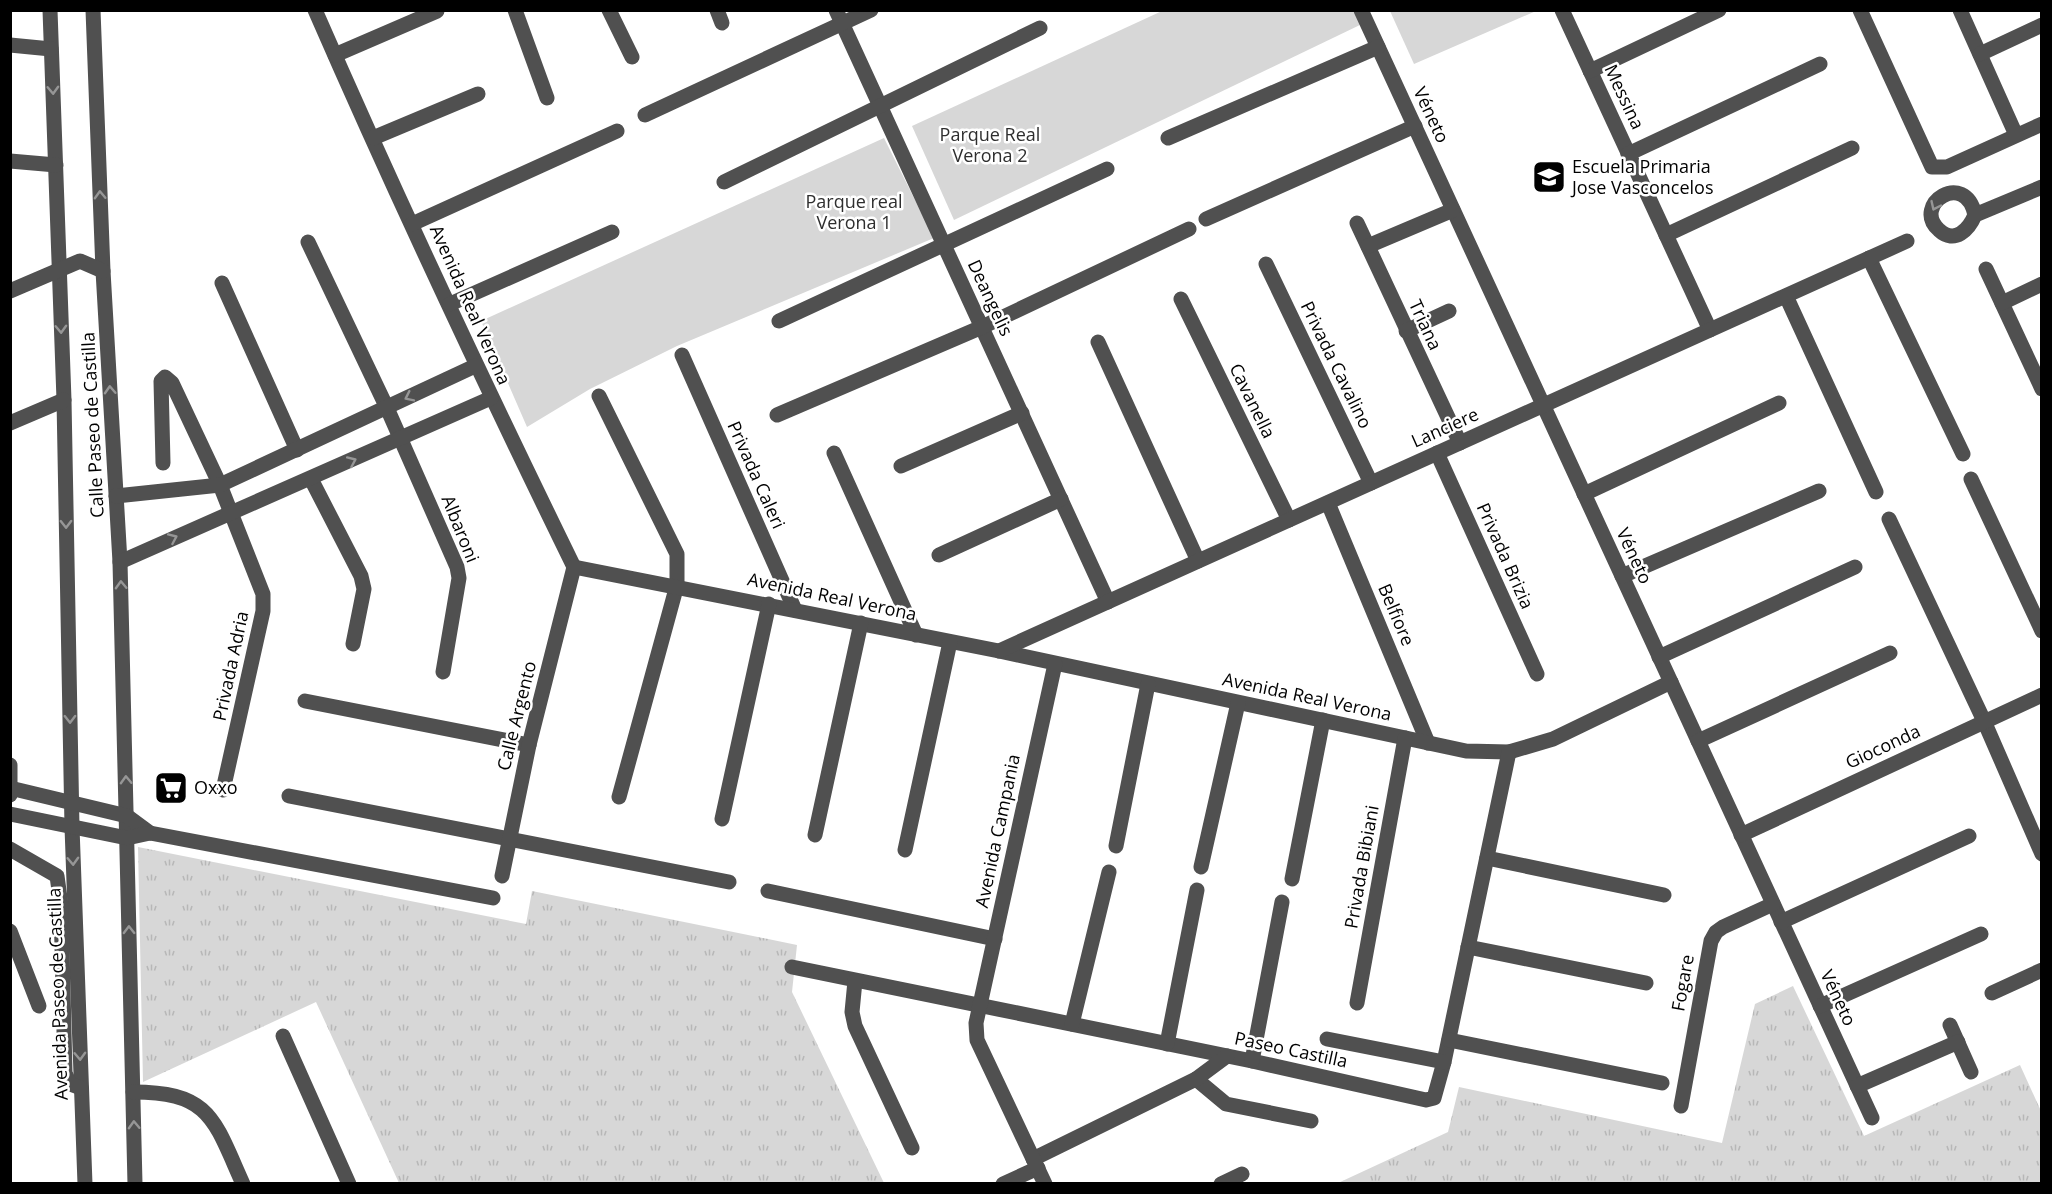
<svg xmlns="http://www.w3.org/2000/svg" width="2052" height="1194" font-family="'Open Sans',sans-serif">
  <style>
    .grass { fill: url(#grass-tufts) }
    .green { fill: #d7d7d7 }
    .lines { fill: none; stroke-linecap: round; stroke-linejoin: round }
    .minor { stroke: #505050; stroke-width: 15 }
    .oneway { stroke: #969696 }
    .labels { text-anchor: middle; stroke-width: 5; stroke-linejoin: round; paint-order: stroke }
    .street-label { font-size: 18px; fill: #000; stroke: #fff }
    .park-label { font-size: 18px; fill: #2e2e2e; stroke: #fff }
    .poi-label { font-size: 18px; fill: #000; stroke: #fff; text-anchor: start }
  </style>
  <defs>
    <pattern id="grass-tufts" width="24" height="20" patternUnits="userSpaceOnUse" patternTransform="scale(1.5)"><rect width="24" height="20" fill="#d7d7d7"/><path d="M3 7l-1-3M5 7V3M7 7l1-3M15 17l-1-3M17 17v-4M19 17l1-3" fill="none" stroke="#b7b7b7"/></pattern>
  </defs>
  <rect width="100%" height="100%" fill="#fff"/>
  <g class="grass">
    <polygon points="138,847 526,924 532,891 797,945 792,992 884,1183 399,1183 316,1002 143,1082"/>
    <polygon points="1793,986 1864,1136 2020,1065 2041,1111 2041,1183 1338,1183 1448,1132 1459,1087 1722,1143 1755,1004"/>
  </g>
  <g class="green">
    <polygon points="1162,11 1355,11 1362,24 954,220 912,126"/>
    <polygon points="1390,11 1536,11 1414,64"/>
    <polygon points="884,138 934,238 677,346 590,389 527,427 481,321"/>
  </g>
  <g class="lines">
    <g class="minor">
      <polyline points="50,10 64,400 72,827 85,1184"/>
      <polyline points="93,10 103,271 120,562 135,1184"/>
      <path d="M315 10C397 198 484 383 574 567"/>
      <polyline points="515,10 547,98"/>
      <polyline points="609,10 632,57"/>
      <polyline points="717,10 722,23"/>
      <polyline points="836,10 1108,602"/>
      <polyline points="1361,10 1872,1118"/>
      <polyline points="1562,10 1710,330"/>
      <polyline points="1860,10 1932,167 1947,167 2042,124"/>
      <polyline points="1960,10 2016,135"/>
      <polyline points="10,45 51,49"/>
      <polyline points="1980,54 2042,25"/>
      <polyline points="335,55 437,11"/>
      <polyline points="1590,71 1719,10"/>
      <polyline points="645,115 871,10"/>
      <polyline points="373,138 478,94"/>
      <polyline points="1168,138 1378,47"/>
      <polyline points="1628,154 1820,64"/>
      <polyline points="10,161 56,165"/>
      <polyline points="724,182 1040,28"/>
      <path d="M1975 215C1965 169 1911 205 1939 230 1955 245 1969 229 1975 215L2042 187"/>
      <polyline points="1206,219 1415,126"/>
      <polyline points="1357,223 1460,443"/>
      <polyline points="412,224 617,131"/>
      <polyline points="1666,235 1852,148"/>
      <polyline points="308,242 387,408 457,567 459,578 443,672"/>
      <polyline points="1368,246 1453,210"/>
      <polyline points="1869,258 1963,454"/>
      <polyline points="1266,264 1371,483"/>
      <polyline points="1986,269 2042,389"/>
      <polyline points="222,283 297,450"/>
      <polyline points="10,291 80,261 103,271"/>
      <polyline points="1786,296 1876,492"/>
      <polyline points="1181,299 1289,520"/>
      <polyline points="2002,303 2042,284"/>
      <polyline points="450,304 612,232"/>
      <polyline points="779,321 1107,169"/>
      <polyline points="1406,331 1449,311"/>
      <polyline points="1098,342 1198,561"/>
      <polyline points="682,355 795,610"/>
      <polyline points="599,396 677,554 677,585 619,797"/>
      <polyline points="777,415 982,327 1189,229"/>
      <polyline points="10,423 64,400"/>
      <polyline points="834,453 916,635"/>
      <polyline points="1437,453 1537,674"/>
      <polyline points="163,463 161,381 165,377 172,383 220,485 263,594 263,611 223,790"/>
      <polyline points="901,466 1022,413"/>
      <polyline points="311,479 361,576 364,589 353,644"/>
      <polyline points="1971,479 2042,631"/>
      <polyline points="1584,494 1779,403"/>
      <polyline points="116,496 220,485 475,366"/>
      <polyline points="1328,503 1428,743"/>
      <polyline points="1889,519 1984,721 2042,854"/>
      <polyline points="939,555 1061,499"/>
      <polyline points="120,562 491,398"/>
      <polyline points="574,567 999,651 1466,751 1509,752 1553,739 1671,682"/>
      <polyline points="1622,576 1819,491"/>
      <polyline points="999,651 1907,241"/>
      <polyline points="1659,657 1855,567"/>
      <polyline points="305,701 529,745"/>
      <polyline points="1698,741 1890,653"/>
      <polyline points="10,765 10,795"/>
      <polyline points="10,788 127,816 150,833"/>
      <polyline points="289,796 729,882"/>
      <polyline points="10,814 127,838 150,833 493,898"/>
      <polyline points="722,819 769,604"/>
      <polyline points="815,835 861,623"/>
      <polyline points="1741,835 2042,695"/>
      <polyline points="1116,846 1148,684"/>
      <polyline points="10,849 57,876 61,905 65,1073 70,1084 81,1088"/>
      <polyline points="905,850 950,642"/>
      <polyline points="1487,858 1664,895"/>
      <polyline points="1201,867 1238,703"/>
      <polyline points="502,876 529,745 574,567"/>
      <polyline points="1292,879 1323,720"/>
      <polyline points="768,891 995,939"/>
      <polyline points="1781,922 1969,836"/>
      <polyline points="10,931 39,1006"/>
      <polyline points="1468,947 1646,983"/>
      <polyline points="792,967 1252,1061 1426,1100 1434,1098 1444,1062 1509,752"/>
      <polyline points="855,981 852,1012 855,1026 912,1148"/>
      <polyline points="1992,993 2042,970"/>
      <polyline points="1357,1003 1405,738"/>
      <polyline points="1820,1006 1981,934"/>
      <polyline points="1072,1024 1109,872"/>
      <polyline points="1950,1025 1971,1072"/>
      <polyline points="283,1036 349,1184"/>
      <polyline points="1327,1039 1444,1062"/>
      <polyline points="1449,1040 1662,1083"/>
      <polyline points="1167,1044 1197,890"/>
      <polyline points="1252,1061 1282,902"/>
      <polyline points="1196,1079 1226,1104 1311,1121"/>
      <polyline points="1857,1086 1958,1042"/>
      <path d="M133 1092C211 1092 214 1120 243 1184"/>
      <polyline points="1681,1106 1711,941 1716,932 1723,927 1773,904"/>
      <polyline points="1033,1159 1196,1079 1227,1056"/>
      <polyline points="1003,1184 1038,1168"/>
      <polyline points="1045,1184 977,1040 976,1023 1055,664"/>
      <polyline points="1221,1184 1242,1174"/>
    </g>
  </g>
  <defs><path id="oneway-chevron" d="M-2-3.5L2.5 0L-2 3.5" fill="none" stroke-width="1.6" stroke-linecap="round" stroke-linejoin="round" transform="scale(1.5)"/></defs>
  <g class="oneway">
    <use href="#oneway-chevron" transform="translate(53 90) rotate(88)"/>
    <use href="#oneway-chevron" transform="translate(100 195) rotate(-92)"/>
    <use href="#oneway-chevron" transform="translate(1935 206) rotate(115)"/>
    <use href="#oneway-chevron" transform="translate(61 329) rotate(88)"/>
    <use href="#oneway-chevron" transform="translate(110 390) rotate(-93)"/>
    <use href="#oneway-chevron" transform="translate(409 397) rotate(154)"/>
    <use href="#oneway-chevron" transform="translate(352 461) rotate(-24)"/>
    <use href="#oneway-chevron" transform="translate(66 524) rotate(89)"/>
    <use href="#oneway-chevron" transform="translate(173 538) rotate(-24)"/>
    <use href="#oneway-chevron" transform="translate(121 585) rotate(-92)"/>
    <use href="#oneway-chevron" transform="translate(70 719) rotate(89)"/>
    <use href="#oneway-chevron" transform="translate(126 780) rotate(-92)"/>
    <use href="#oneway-chevron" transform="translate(73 861) rotate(88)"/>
    <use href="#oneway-chevron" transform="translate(129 930) rotate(-91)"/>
    <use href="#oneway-chevron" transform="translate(80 1056) rotate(88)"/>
    <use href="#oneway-chevron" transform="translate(134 1125) rotate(-92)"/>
  </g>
  <defs>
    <g id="school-square" transform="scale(1.725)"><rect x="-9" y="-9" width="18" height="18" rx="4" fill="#000" stroke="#fff"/><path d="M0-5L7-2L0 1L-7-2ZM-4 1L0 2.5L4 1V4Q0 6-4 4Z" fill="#fff"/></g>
    <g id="supermarket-square" transform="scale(1.725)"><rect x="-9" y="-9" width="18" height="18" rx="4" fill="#000" stroke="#fff"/><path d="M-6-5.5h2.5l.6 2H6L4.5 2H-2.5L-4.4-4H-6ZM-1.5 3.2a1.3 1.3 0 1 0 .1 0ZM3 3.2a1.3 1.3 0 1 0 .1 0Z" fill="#fff"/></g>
  </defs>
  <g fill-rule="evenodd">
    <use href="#school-square" x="1549" y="177"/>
    <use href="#supermarket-square" x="171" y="788"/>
  </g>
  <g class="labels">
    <g class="street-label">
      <text transform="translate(1624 97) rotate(65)" y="6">Messina</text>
      <text transform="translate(1431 115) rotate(65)" y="6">Véneto</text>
      <text transform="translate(990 298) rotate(65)" y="6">Deangelis</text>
      <text transform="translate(470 305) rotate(66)" y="6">Avenida Real Verona</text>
      <text transform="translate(1425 325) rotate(65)" y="6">Triana</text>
      <text transform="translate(1336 365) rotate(64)" y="6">Privada Cavalino</text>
      <text transform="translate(1252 401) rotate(64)" y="6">Cavanella</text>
      <text transform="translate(93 425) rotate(-93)" y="6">Calle Paseo de Castilla</text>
      <text transform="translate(1445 428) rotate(-24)" y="6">Lanciere</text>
      <text transform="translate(756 475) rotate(66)" y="6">Privada Caleri</text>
      <text transform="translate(460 529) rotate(68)" y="6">Albaroni</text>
      <text transform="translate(1505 556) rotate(66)" y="6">Privada Brizia</text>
      <text transform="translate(1634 556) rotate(65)" y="6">Véneto</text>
      <text transform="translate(832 597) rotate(12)" y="6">Avenida Real Verona</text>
      <text transform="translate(1396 615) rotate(67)" y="6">Belfiore</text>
      <text transform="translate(231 666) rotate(-78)" y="6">Privada Adria</text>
      <text transform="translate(1307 697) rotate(12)" y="6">Avenida Real Verona</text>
      <text transform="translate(517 716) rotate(-76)" y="6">Calle Argento</text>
      <text transform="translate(1883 747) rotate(-25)" y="6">Gioconda</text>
      <text transform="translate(998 831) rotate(-78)" y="6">Avenida Campania</text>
      <text transform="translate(1362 867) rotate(-80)" y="6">Privada Bibiani</text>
      <text transform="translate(1683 983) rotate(-80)" y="6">Fogare</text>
      <text transform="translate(58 994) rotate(-92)" y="6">Avenida Paseo de Castilla</text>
      <text transform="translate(1838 998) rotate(65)" y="6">Véneto</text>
      <text transform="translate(1291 1050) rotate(12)" y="6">Paseo Castilla</text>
    </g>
    <g class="park-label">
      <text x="990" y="141">Parque Real<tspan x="990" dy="21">Verona 2</tspan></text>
      <text x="854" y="208">Parque real<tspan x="854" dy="21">Verona 1</tspan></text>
    </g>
    <g class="poi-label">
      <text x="1572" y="173">Escuela Primaria<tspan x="1572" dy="21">Jose Vasconcelos</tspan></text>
      <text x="194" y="794">Oxxo</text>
    </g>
  </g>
  <rect width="2052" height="1194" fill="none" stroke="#000000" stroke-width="24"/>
</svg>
